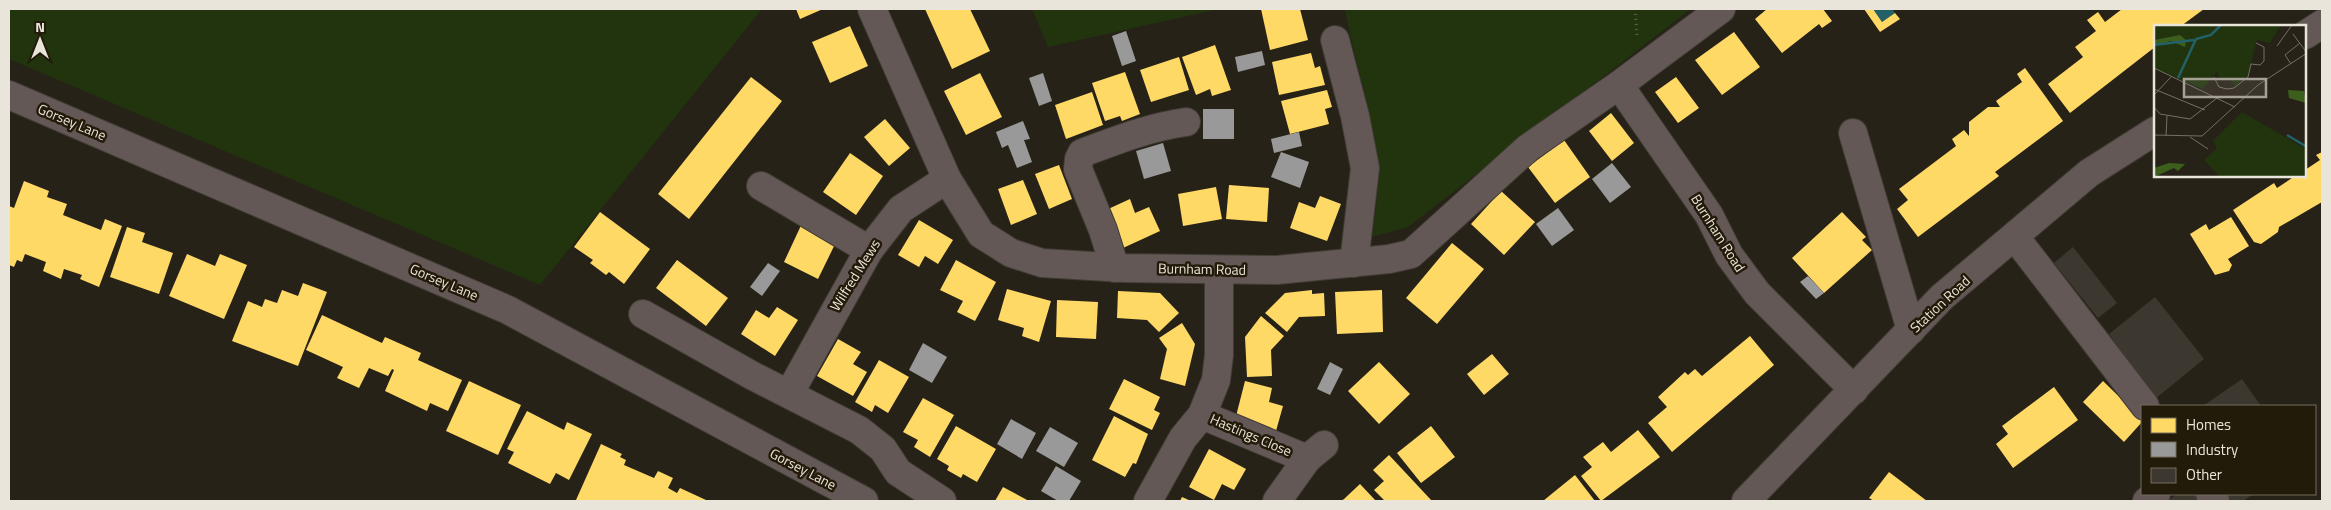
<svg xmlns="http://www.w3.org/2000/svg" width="2331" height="510" font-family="'Titillium Web',sans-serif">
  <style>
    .green { fill: #21340e }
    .water { fill: #226168 }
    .homes { fill: #ffd966 }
    .industry { fill: #999 }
    .building { fill: #3c382f }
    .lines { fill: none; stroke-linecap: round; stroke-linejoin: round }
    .minor-casing { stroke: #413c35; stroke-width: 30 }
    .path { stroke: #675e5b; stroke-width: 3; stroke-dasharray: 1 4; stroke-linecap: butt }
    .minor { stroke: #635856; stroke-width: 28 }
    .labels { text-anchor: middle; stroke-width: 5; stroke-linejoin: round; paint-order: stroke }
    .street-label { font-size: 14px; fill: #eae5da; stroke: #231b09 }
    .inset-river { fill: none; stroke: #226168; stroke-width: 2.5 }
    .inset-road { fill: none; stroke: #757066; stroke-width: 1 }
    .view { fill: #a6a196; fill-opacity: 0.15; stroke: #a6a196; stroke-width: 2.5 }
    .inset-edge { fill: none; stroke: #eae5da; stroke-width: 2.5 }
  </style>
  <rect width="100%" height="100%" fill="#272218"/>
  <g class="green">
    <polygon points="9,9 762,9 540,285 9,59"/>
    <polygon points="1032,9 1219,9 1048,47"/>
    <path d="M1345 9H1691L1408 227 1372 237C1374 217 1379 195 1378 176 1375 119 1355 64 1345 9Z"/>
  </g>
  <polygon class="water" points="1873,9 1892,9 1895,13 1882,22"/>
  <g class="homes">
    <polygon points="796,9 823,9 800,19"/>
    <polygon points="925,9 970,9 990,51 952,69"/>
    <polygon points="1261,9 1300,9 1308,40 1270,50"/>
    <polygon points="1767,9 1823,9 1832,21 1822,28 1819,24 1782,53 1755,19"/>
    <polygon points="1864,9 1873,9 1882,22 1895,13 1900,19 1880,32"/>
    <polygon points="2122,9 2204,9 2181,26 2155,26 2155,47 2070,113 2048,84 2083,57 2075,47 2096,31 2087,20 2098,12 2105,22"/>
    <polygon points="850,26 868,66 830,83 812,42"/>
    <polygon points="1734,32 1760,67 1722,95 1695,60"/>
    <polygon points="1215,45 1231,90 1212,96 1210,89 1196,95 1182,57"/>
    <polygon points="1311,53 1315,68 1320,66 1325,85 1279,95 1272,62"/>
    <polygon points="1179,57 1189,90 1151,102 1140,70"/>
    <polygon points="2025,68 2063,121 1995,172 1999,176 1918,237 1897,209 1908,200 1899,189 1956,146 1952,139 1964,130 1969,136 1969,122 1988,107 2000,107 1996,101 2022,82 2017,74"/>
    <polygon points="1125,72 1140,114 1122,121 1120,116 1105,121 1092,83"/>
    <polygon points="980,73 1002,117 966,135 944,91"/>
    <polygon points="751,77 782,101 689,219 658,194"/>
    <polygon points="1676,77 1699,108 1678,123 1655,92"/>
    <polygon points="1327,90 1332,107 1325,109 1329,124 1290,134 1281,101"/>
    <polygon points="1092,92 1103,125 1066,139 1055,105"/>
    <polygon points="1611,113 1634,143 1612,161 1589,131"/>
    <polygon points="885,119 910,148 889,166 864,137"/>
    <polygon points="1564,140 1590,177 1555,203 1528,167"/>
    <polygon points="2322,152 2322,202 2279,227 2278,232 2261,244 2254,242 2233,210 2274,183 2277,188 2295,176 2305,176 2305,170 2320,160 2316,155"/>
    <polygon points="850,153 883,176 856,215 823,192"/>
    <polygon points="1059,165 1072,199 1049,209 1035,174"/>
    <polygon points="1023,180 1037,214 1011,225 998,189"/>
    <polygon points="24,181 49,191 47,197 67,204 63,215 101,230 105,219 122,226 99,287 80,279 82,275 64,269 61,279 43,271 46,262 25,254 22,262 17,260 14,267 9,265 9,206 14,208"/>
    <polygon points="1229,185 1269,188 1267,222 1226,219"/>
    <polygon points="1216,187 1222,219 1183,226 1178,194"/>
    <polygon points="1501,191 1535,222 1504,255 1471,224"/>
    <polygon points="1320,196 1341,204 1327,241 1290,228 1299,202 1315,208"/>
    <polygon points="1130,199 1135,213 1149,207 1160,231 1123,248 1106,210"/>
    <polygon points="600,212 650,249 624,284 609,272 606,275 590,263 593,260 574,247"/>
    <polygon points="1842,212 1866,237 1862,240 1872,250 1824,293 1792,258"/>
    <polygon points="2231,217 2249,246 2228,259 2232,265 2229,271 2215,275 2190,234 2206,224 2209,230"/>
    <polygon points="804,219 839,236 818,279 784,262"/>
    <polygon points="919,220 953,240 938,264 925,256 919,267 898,255"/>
    <polygon points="127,227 145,233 142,242 173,253 159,294 110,277"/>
    <polygon points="1452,243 1484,269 1437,324 1406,298"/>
    <polygon points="187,254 215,266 220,254 247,265 224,319 169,296"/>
    <polygon points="677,260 728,298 706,326 656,288"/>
    <polygon points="956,260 996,282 975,321 957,312 963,301 940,290"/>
    <polygon points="303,283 327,292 298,366 232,341 248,301 262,307 265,299 277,303 282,290 298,296"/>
    <polygon points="1007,289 1051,301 1039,342 1022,336 1024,328 998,320"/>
    <polygon points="1312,290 1312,294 1324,293 1325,316 1299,317 1287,332 1265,313 1285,293"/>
    <polygon points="1382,290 1383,332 1337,334 1335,292"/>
    <polygon points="1118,291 1160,293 1179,313 1159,332 1147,320 1117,318"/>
    <polygon points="1057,300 1098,302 1096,339 1056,337"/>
    <polygon points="777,307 798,320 775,356 741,334 756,310 769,318"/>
    <polygon points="322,315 382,343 385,337 421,353 418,360 462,380 448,411 430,403 427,411 385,391 394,370 392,369 388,376 369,368 359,388 337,378 343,367 306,350"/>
    <polygon points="1261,316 1284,336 1271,350 1272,376 1247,377 1245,337"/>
    <polygon points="1182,323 1195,344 1185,386 1160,379 1167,349 1159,338"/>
    <polygon points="1750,336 1774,365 1672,452 1648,423 1667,407 1658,397 1685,372 1688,375 1695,369 1702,376"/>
    <polygon points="838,339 861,352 853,364 867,372 853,396 817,376"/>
    <polygon points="1492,354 1509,374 1484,395 1467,374"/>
    <polygon points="879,360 909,377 888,413 875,405 872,412 855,402"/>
    <polygon points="1379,362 1410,394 1379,424 1348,391"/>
    <polygon points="1124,379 1160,397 1154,410 1160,413 1152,430 1109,409"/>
    <polygon points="469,381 521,405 498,455 446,431"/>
    <polygon points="1245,381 1272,388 1269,402 1283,406 1276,431 1235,420"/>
    <polygon points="2103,381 2142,419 2142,422 2124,442 2083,402"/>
    <polygon points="2054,387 2078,420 2013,468 1996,444 2008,434 2002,426"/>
    <polygon points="923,398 954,415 930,457 914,447 918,440 903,432"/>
    <polygon points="527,411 564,430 567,422 592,434 569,480 556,473 550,484 508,463 514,452 507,449"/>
    <polygon points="1114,416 1148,434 1136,464 1133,463 1125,477 1092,460"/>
    <polygon points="956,426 996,449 977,482 963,474 961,478 947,470 949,466 937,459"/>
    <polygon points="1431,426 1455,457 1421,483 1397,453"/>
    <polygon points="1638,430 1660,457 1601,501 1581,476 1592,467 1583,457 1603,442 1611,452"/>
    <polygon points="601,444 622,454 620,457 626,460 624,465 654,478 658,471 673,478 668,488 677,493 680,488 706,500 705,501 576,500"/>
    <polygon points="1209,449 1246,469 1234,490 1222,484 1214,500 1189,487"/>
    <polygon points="1389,455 1432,501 1385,501 1374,490 1384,481 1373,470"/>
    <polygon points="1889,472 1927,501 1874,501 1869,498"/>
    <polygon points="1575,475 1595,501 1543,501 1554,492"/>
    <polygon points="1360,484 1376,501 1341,501 1344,499"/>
    <polygon points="1003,487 1029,501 995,501"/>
    <polygon points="1182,497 1191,501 1180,501"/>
  </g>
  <g class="industry">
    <polygon points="1126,31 1136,61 1122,66 1112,36"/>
    <polygon points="1262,51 1265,65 1238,72 1235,57"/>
    <polygon points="1043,73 1052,101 1039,106 1029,78"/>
    <rect x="1203" y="109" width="31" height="30"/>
    <polygon points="1023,121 1030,139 1024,140 1032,162 1017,168 1008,145 1002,148 996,132"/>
    <polygon points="1299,132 1302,146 1274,153 1271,139"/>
    <polygon points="1163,143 1171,171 1144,179 1136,151"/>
    <polygon points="1281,152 1309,162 1300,188 1271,177"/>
    <polygon points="1612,163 1631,187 1610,203 1592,179"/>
    <polygon points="1558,208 1574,230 1552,246 1536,224"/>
    <polygon points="768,263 780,271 762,296 750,287"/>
    <polygon points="1808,276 1824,293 1816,299 1800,282"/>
    <polygon points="923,343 947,357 932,383 909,370"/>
    <polygon points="1330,362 1343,369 1330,395 1317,389"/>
    <polygon points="1011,419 1036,433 1022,459 997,444"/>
    <polygon points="1050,427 1078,443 1064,467 1036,451"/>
    <polygon points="1056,466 1081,481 1069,501 1058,501 1041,491"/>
  </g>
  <g class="building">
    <polygon points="2073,247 2117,303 2098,318 2054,263"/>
    <polygon points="2155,297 2204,359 2155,399 2109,334"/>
    <polygon points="2242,379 2261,406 2203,406"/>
    <polygon points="2177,494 2202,494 2208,501 2167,501"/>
    <polygon points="2223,494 2254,494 2243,501 2228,501"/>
  </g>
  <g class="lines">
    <g class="minor-casing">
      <g id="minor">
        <polyline points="872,9 947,179 981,234 1011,253 1042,263 1124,268 1277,270 1389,259 1411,254 1528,148 1619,85 1721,9"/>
        <polyline points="2305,35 2322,24"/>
        <polyline points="1335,40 1355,116 1365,168 1354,263"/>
        <polyline points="1619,85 1709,215 1729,255 1757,293 1854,390"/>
        <polyline points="9,95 508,310 864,501"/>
        <polyline points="1853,133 1911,330"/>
        <polyline points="761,186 869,250"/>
        <polyline points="2015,237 2145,406"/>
        <path d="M1115 268 1103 230 1078 169 1079 159 1082 153C1117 140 1150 127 1186 122"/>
        <polyline points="643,314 753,376 859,430 883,449 898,472 942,501"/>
        <polyline points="789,394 869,250 901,209 947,179"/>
        <polyline points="1202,415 1307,459 1324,445"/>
        <polyline points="2210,494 2215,501"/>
        <polyline points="1148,501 1183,438 1202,415 1216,380 1219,355 1219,270"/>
        <polyline points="1277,501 1307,459"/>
        <polyline points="1746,501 1942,297 2089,173 2155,131"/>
        <polyline points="2147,501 2156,494"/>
      </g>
    </g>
    <polyline class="path" points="1635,9 1637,35"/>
    <use href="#minor" class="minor"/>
  </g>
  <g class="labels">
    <g class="street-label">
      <text transform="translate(72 122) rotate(23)" y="5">Gorsey Lane</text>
      <text transform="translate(1718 233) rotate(58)" y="5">Burnham Road</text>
      <text transform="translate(1202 269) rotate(1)" y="5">Burnham Road</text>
      <text transform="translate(855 275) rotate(-58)" y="5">Wilfred Mews</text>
      <text transform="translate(444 282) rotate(23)" y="5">Gorsey Lane</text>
      <text transform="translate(1940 304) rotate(-43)" y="5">Station Road</text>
      <text transform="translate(1251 435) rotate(23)" y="5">Hastings Close</text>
      <text transform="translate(803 469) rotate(28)" y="5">Gorsey Lane</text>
    </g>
  </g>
  <g transform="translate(2154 25)">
    <rect width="152" height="152" fill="#272218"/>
    <path d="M0 0H127L116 18 103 15 94 50 80 62 77 54 67 56 63 47 49 64 0 43V21L17 16 22 18 26 10 0 15ZM88 87 152 124V152H66L50 135 63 123 59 116Z" fill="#21340e"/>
    <path d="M26 10 32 15 31 22 17 16 0 21V15ZM134 65 150 66 152 78 135 73ZM15 138 31 139 24 146 20 143 0 152V143Z" fill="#3d5f1d"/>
    <path class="inset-river" d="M0 20 40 15M24 53 42 14 57 10 67 0M133 110 153 122"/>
    <path class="inset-road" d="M139 9 153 28M123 21 138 0M137 39 131 30 146 18M0 43 81 82M60 52 65 62 73 64 80 63 94 52 97 39 106 40 110 36V22L102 18M0 64 51 85M0 70 17 52M0 82 6 89 36 94 63 73M0 110 48 111 104 60 153 28M12 111 13 91M36 112 54 124"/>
    <path class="view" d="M30 54H112V72H30Z"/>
    <rect width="152" height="152" class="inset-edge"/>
  </g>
  <rect width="2331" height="510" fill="none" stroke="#eae5da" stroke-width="20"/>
  <rect x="2141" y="405" width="175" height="90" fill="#231b09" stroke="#736c5d"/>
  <rect x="2151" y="418" width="25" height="15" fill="#ffd966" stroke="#736c5d"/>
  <text x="2186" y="430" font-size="15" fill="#eae5da">Homes</text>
  <rect x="2151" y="442" width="25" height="15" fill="#999999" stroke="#736c5d"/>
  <text x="2186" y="455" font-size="15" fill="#eae5da">Industry</text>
  <rect x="2151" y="468" width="25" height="15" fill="#3c382f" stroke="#736c5d"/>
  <text x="2186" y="480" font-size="15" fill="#eae5da">Other</text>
  <g transform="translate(40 40)" stroke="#231b09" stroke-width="4" paint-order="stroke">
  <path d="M0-4L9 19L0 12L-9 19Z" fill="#eae5da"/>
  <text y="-8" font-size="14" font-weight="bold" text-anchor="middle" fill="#eae5da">N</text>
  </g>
</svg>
